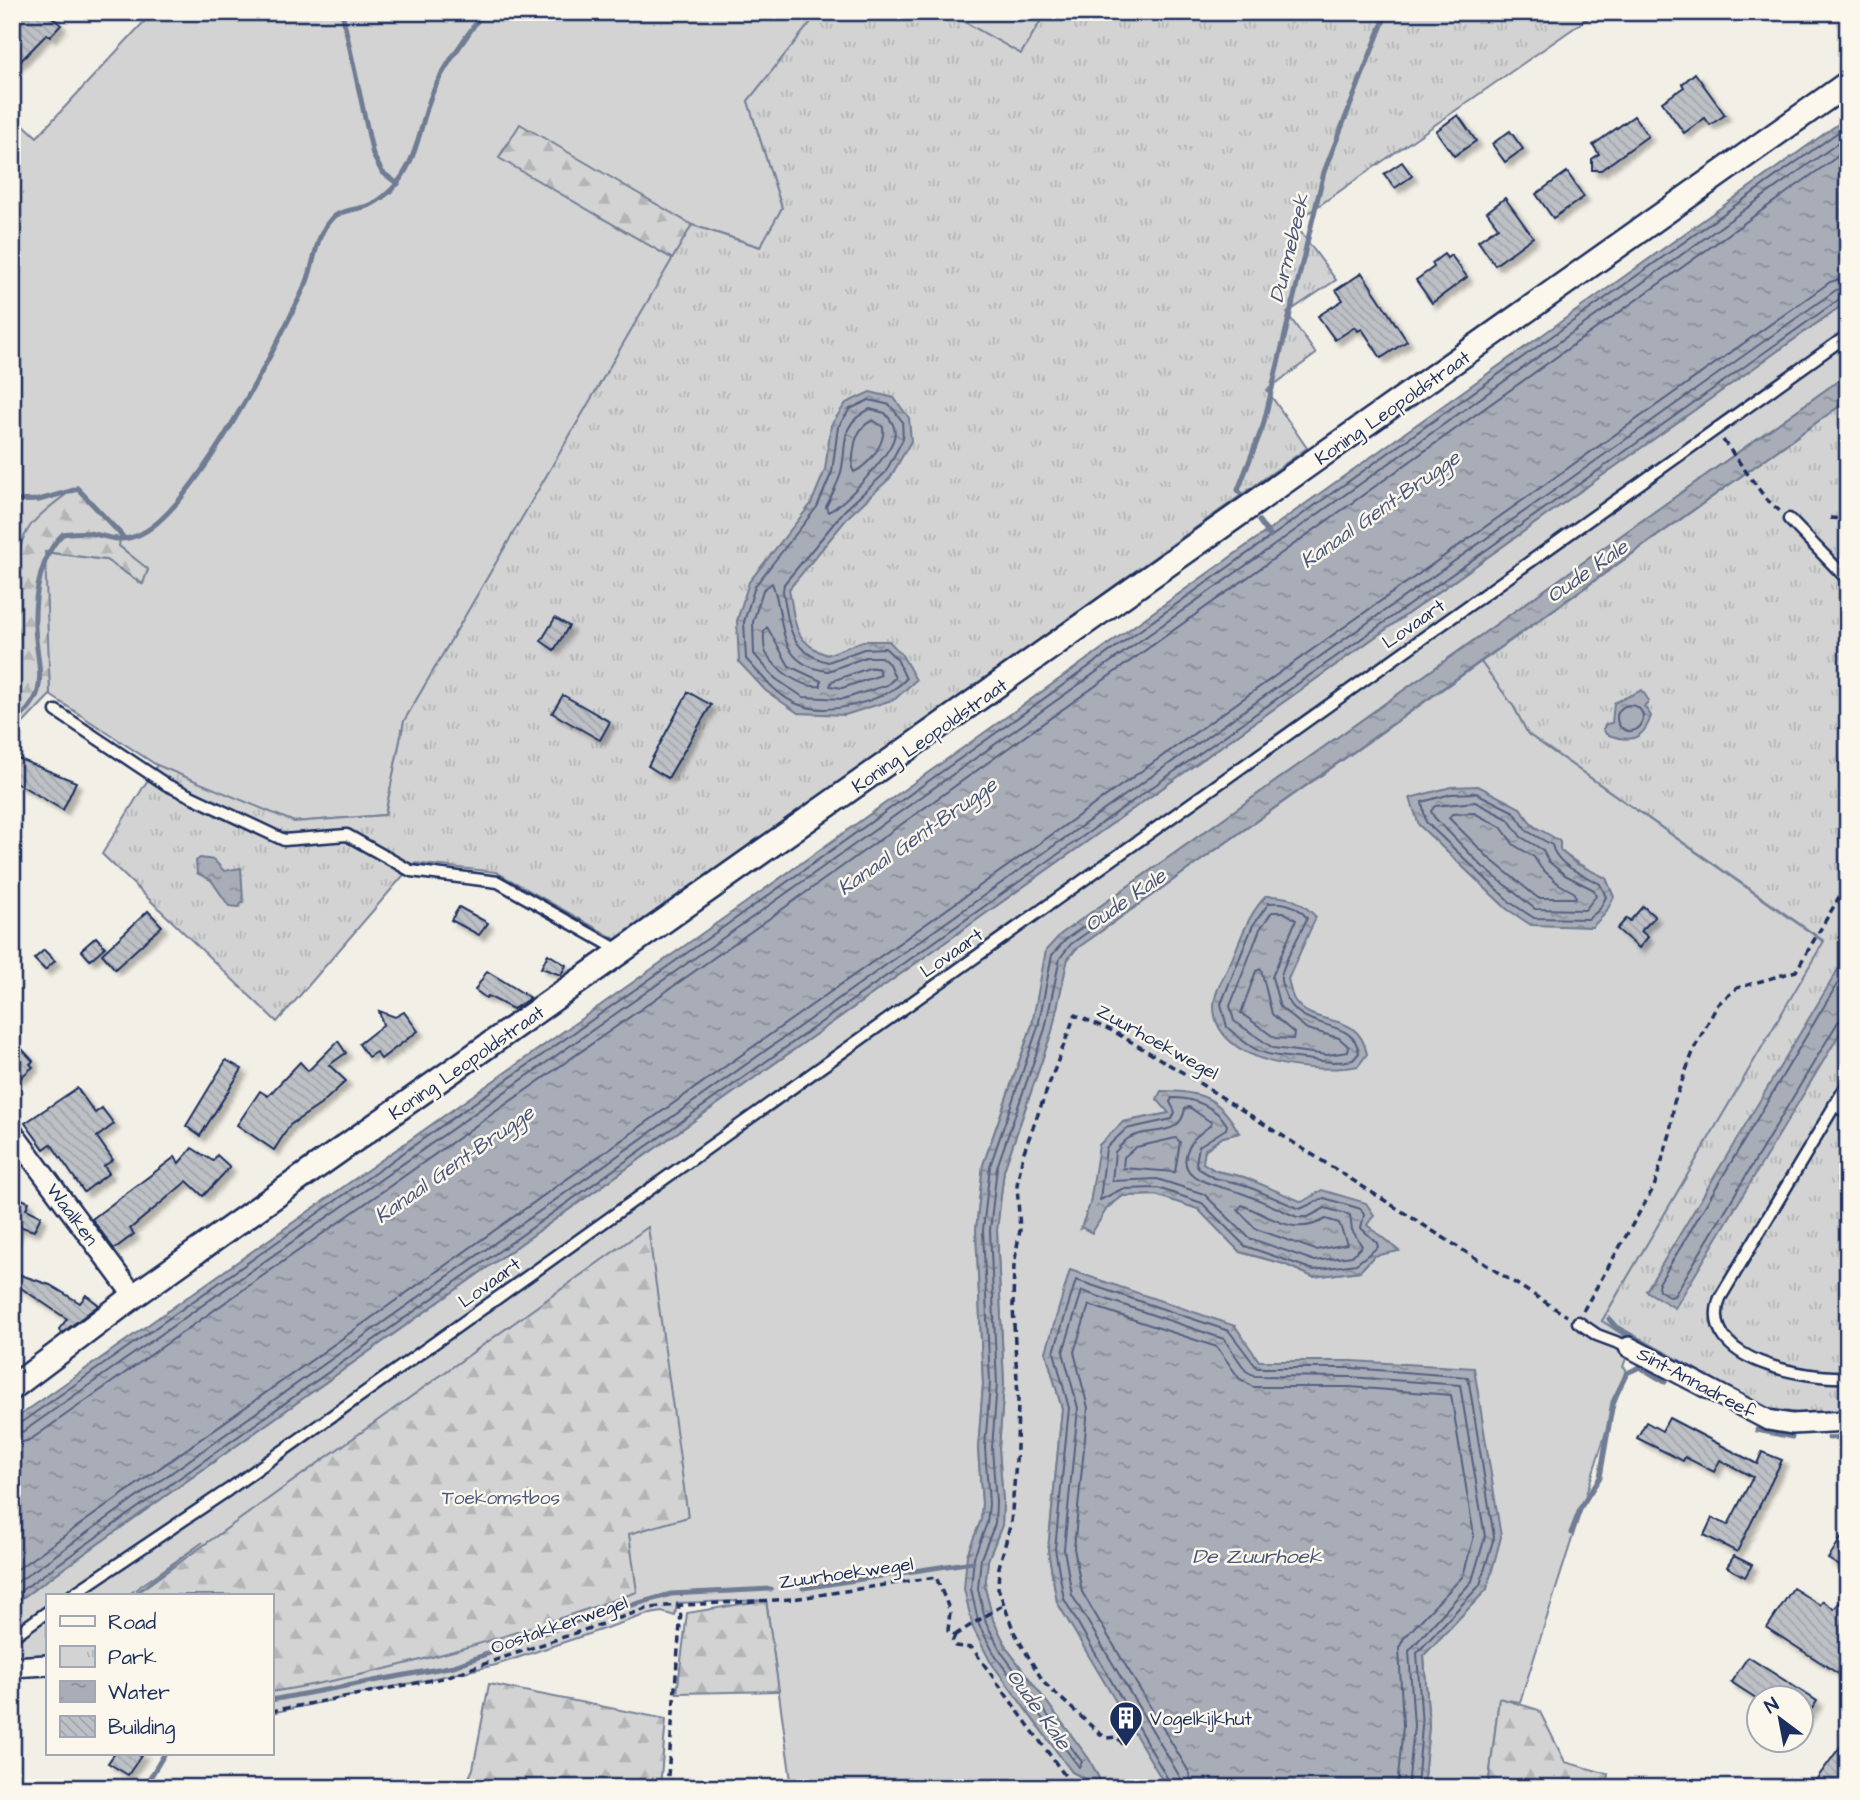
<svg xmlns="http://www.w3.org/2000/svg" width="1860" height="1800" font-family="'Architects Daughter',sans-serif">
  <style>
    .grass { fill: #d2d3d2; stroke: #768198; stroke-width: 2; fill-rule: evenodd }
    .forest { fill: url(#forest-firs); stroke: #768198; stroke-width: 2 }
    .park { fill: url(#park-tufts); stroke: #768198; stroke-width: 2 }
    .water { fill: url(#water-ripples); stroke: #707b93; stroke-width: 2 }
    .lines { fill: none; stroke-linecap: round; stroke-linejoin: round }
    .shore { stroke: #546182; stroke-width: 2 }
    .stream { stroke: #707b93; stroke-width: 5 }
    .building { fill: url(#building-back-hatch); stroke: #1b2f5e; stroke-width: 2; filter: url(#shadow) }
    .service-casing { stroke: #1b2f5e; stroke-width: 15 }
    .minor-casing { stroke: #1b2f5e; stroke-width: 24 }
    .tertiary-casing { stroke: #1b2f5e; stroke-width: 28 }
    .path { stroke: #1b2f5e; stroke-width: 3.5; stroke-dasharray: 7 5; stroke-linecap: butt }
    .service { stroke: #fbf7ec; stroke-width: 10 }
    .minor { stroke: #fbf7ec; stroke-width: 19 }
    .tertiary { stroke: #fbf7ec; stroke-width: 23 }
    .labels { text-anchor: middle; stroke-width: 5; stroke-linejoin: round; paint-order: stroke }
    .street-label { font-size: 19px; fill: #1b2f5e; stroke: #fbf7ec }
    .park-label { font-size: 19px; fill: #49587b; stroke: #fbf7ec }
    .poi-label { font-size: 19px; fill: #1b2f5e; stroke: #fbf7ec; text-anchor: start }
    .water-label { font-size: 21px; font-style: italic; fill: #465579; stroke: #fbf7ec }
  </style>
  <defs>
    <pattern id="forest-firs" width="22" height="20" patternUnits="userSpaceOnUse" patternTransform="scale(1.75)"><rect width="22" height="20" fill="#d2d3d2"/><path d="M5 1l3.5 6h-7zM16 11l3.5 6h-7z" fill="#b4b5b7"/></pattern>
    <pattern id="park-tufts" width="24" height="20" patternUnits="userSpaceOnUse" patternTransform="scale(1.75)"><rect width="24" height="20" fill="#d2d3d2"/><path d="M3 7l-1-3M5 7V3M7 7l1-3M15 17l-1-3M17 17v-4M19 17l1-3" fill="none" stroke="#b4b5b7"/></pattern>
    <pattern id="water-ripples" width="26" height="14" patternUnits="userSpaceOnUse" patternTransform="scale(1.75)"><rect width="26" height="14" fill="#a9adb7"/><path d="M2 4q2-2 4 0t4 0M15 11q2-2 4 0t4 0" fill="none" stroke="#898d98"/></pattern>
    <pattern id="building-back-hatch" width="6" height="6" patternUnits="userSpaceOnUse" patternTransform="scale(1.75)"><rect width="6" height="6" fill="#bdc0c4"/><path d="M-1 5l2 2M0 0l6 6M5-1l2 2" fill="none" stroke="#a2a5ab"/></pattern>
    <filter id="shadow"><feDropShadow dx="5" dy="5" stdDeviation="2" flood-color="#0004"/></filter>
  </defs>
  <rect width="100%" height="100%" fill="#f2efe6"/>
  <filter id="ink" filterUnits="userSpaceOnUse"><feTurbulence type="fractalNoise" baseFrequency=".0143" numOctaves="2"/><feDisplacementMap in="SourceGraphic" scale="14" xChannelSelector="R" yChannelSelector="G"/><feConvolveMatrix kernelMatrix="1 2 1 2 8 2 1 2 1" color-interpolation-filters="sRGB"/></filter>
  <g filter="url(#ink)">
    <g class="grass">
      <path d="M153 12H819L748 101 782 208 761 247 692 225 520 125 499 157 673 259 404 721 385 815 294 822 158 766 50 695 44 552 106 560 142 584 148 570 119 546 77 487C30 523 24 528 12 587V114L37 137Z"/>
      <polygon points="947,12 1046,12 1021,54"/>
      <polygon points="1848,301 1848,374 1061,934 1049,948 1032,1025 983,1165 976,1230 983,1384 978,1449 982,1503 981,1520 967,1555 1023,1706 1072,1772 1102,1788 792,1788 766,1600 677,1603 675,1616 662,1612 645,1615 496,1665 271,1713 271,1595 133,1595 203,1542 128,1595 47,1595 47,1663 12,1667 12,1605"/>
      <path d="M1481 662 1514 707 1528 734 1824 942 1602 1321 1632 1341 1623 1367 1626 1369 1520 1702 1499 1699 1488 1788H1423L1429 1726 1424 1655 1487 1589 1351 1361H1258L1235 1326 1046 1352 1062 1409 1048 1550 1057 1602 1167 1786 1104 1788 1089 1759 1008 1650 993 1620 985 1588 988 1560 1002 1525 1003 1503 999 1448 1004 1384 997 1230 1004 1170 1052 1031 1067 961 1076 949ZM1520 808C1541 840 1572 862 1606 879L1592 927 1565 925 1507 909 1419 825ZM1170 1113 1239 1133 1223 1137 1205 1150 1202 1163 1216 1171 1244 1177 1302 1202 1374 1256 1360 1271 1313 1277 1284 1264 1240 1252 1198 1209 1156 1195 1123 1196 1081 1228 1090 1204 1095 1178 1123 1122Z"/>
    </g>
    <g class="forest">
      <polygon points="520,124 692,225 673,259 499,158"/>
      <path d="M77 486 121 532 119 546 148 569 143 584 106 560 45 552 50 695 12 735V675L15 674C8 637 7 557 31 525 43 510 62 498 77 486Z"/>
      <path d="M648 1227 688 1517 629 1534 637 1592C517 1634 397 1672 271 1692V1595H134Z"/>
      <polygon points="766,1600 779,1691 677,1693 687,1613"/>
      <polygon points="489,1684 666,1719 660,1788 464,1788 473,1769"/>
      <polygon points="1499,1698 1539,1710 1565,1762 1608,1774 1606,1788 1488,1788"/>
    </g>
    <g class="park">
      <polygon points="819,12 947,12 1021,54 1046,12 1597,12 1294,223 1336,280 1287,313 1316,354 1267,390 1307,448 619,941 496,872 414,863 277,1022 102,854 157,765 294,822 385,815 404,721 692,225 760,247 782,208 748,101"/>
      <polygon points="1848,400 1848,1418 1768,1416 1602,1321 1824,941 1528,734 1514,707 1481,662"/>
    </g>
    <g class="water">
      <polygon points="1848,117 1848,301 12,1605 12,1421 748,901"/>
      <polygon points="1848,374 1848,400 1076,949 1068,958 1052,1031 1004,1170 997,1230 1004,1384 999,1448 1003,1503 1002,1525 988,1560 985,1588 993,1620 1008,1650 1089,1759 1104,1788 1072,1772 990,1661 973,1628 964,1589 967,1555 981,1520 982,1503 978,1449 983,1384 976,1230 983,1165 1032,1025 1046,950 1061,934"/>
      <path d="M870 392 894 398 909 418 911 441 890 478 849 516 789 589C796 624 792 641 827 655L863 641H889L902 655 916 680 895 699 845 715 798 713 766 691 739 662 737 621 749 582 811 504 825 470 831 425 846 403Z"/>
      <path d="M1642 690 1649 701 1644 706 1651 716C1643 741 1629 743 1606 734L1603 729 1606 724 1612 723 1614 703Z"/>
      <polygon points="1478,786 1520,808 1532,825 1560,841 1560,850 1575,863 1606,878 1614,897 1605,914 1592,927 1531,925 1507,909 1419,825 1410,798 1451,787"/>
      <polygon points="200,858 214,860 224,871 241,868 243,901 239,907 229,906 211,880 197,873 196,861"/>
      <path d="M1266 896C1289 896 1300 900 1316 917L1288 979C1290 986 1291 996 1295 1001 1315 1030 1358 1008 1367 1054L1358 1066C1317 1074 1215 1066 1214 1007 1214 989 1229 969 1235 952 1244 930 1250 913 1266 896Z"/>
      <polygon points="1848,953 1848,1020 1675,1308 1646,1291"/>
      <path d="M1161 1091C1200 1091 1220 1097 1239 1133L1223 1137 1205 1149 1203 1163 1216 1171 1244 1177 1302 1202 1322 1190 1366 1203 1374 1215 1367 1225 1399 1251 1374 1256 1360 1271 1313 1277 1284 1264 1240 1252 1198 1209 1156 1195 1123 1196 1109 1205 1092 1233 1081 1227 1090 1204 1099 1145 1123 1122 1169 1113 1157 1099Z"/>
      <polygon points="1070,1270 1235,1326 1259,1361 1351,1361 1474,1368 1501,1537 1487,1589 1424,1655 1429,1726 1423,1788 1167,1788 1057,1602 1048,1550 1062,1409 1046,1352"/>
    </g>
    <g class="lines">
      <g class="shore">
        <path d="M869 400 890 405 902 421 903 439 885 473 844 511 784 584 783 591C789 625 789 652 828 662L864 649 885 648 897 659 906 679C886 701 829 716 800 705 779 698 761 675 746 659L744 622 755 586 817 507 832 472 838 427 850 409Z"/>
        <path d="M870 409 885 413C891 420 897 428 894 438 889 456 844 505 828 512L826 507C831 497 836 487 840 476 849 446 836 426 870 409Z"/>
        <path d="M873 420 883 427C886 443 869 465 854 472L852 468C854 449 853 429 873 420Z"/>
        <path d="M772 583C787 619 773 664 828 671L866 657H881L889 664 895 678 887 685 843 699 803 697 776 679 754 654 753 622 763 590Z"/>
        <path d="M767 627 789 666 821 681V686C802 689 776 670 766 653 763 647 764 637 764 631Z"/>
        <polygon points="869,668 878,668 881,675 842,688 830,686 832,681"/>
        <circle cx="1630" cy="718" r="13"/>
        <path d="M1476 793 1514 812 1527 831 1552 845C1557 866 1582 874 1600 884L1606 897 1599 910 1588 919 1534 918 1511 903 1426 822 1422 802 1451 794Z"/>
        <polygon points="1475,802 1508,819 1521,837 1543,850 1548,861 1565,875 1594,890 1596,896 1585,910 1535,909 1483,867 1434,817 1431,811 1435,806"/>
        <polygon points="1474,813 1501,827 1514,845 1534,857 1541,868 1559,884 1575,893 1576,898 1538,898 1490,859 1449,818 1452,814"/>
        <path d="M1269 903C1285 902 1297 905 1307 918 1300 937 1284 958 1281 977 1280 982 1283 988 1285 993 1299 1035 1354 1015 1359 1053L1353 1060C1335 1064 1323 1061 1305 1059 1265 1055 1258 1056 1227 1027L1221 1004 1253 925Z"/>
        <polygon points="1109,909 1112,915 1071,944 1060,958 1045,1029 997,1167 990,1230 997,1384 992,1448 996,1503 995,1524 981,1558 978,1589 986,1623 1002,1653 1082,1762 1079,1767 996,1657 979,1625 971,1589 974,1557 987,1523 989,1504 985,1448 990,1383 983,1230 990,1166 1038,1027 1052,955 1066,939"/>
        <polygon points="1272,912 1284,912 1296,920 1272,977 1280,1007 1307,1029 1339,1038 1349,1047 1348,1052 1327,1055 1273,1048 1234,1021 1230,1006 1260,929"/>
        <polyline points="1848,966 1658,1285 1659,1290 1670,1297 1674,1296 1838,1022 1848,1018"/>
        <polygon points="1261,969 1272,1014 1294,1033 1293,1039 1275,1038 1241,1013 1256,971"/>
        <path d="M1172 1098C1191 1097 1217 1107 1227 1125L1226 1129 1199 1146 1196 1163 1199 1169 1214 1178 1242 1184 1300 1209 1324 1198 1361 1209 1364 1215 1361 1228 1377 1243 1378 1247 1356 1264 1314 1270 1245 1246 1202 1203 1158 1188 1122 1189 1100 1200 1106 1148 1126 1129 1172 1119 1175 1112 1170 1102Z"/>
        <path d="M1189 1107 1212 1123C1207 1130 1196 1134 1192 1142 1167 1181 1219 1185 1241 1193 1261 1200 1279 1209 1297 1217H1308L1325 1208 1350 1215 1352 1230 1362 1246 1352 1256 1315 1261 1249 1238 1204 1194 1157 1179 1112 1181 1115 1152C1120 1147 1125 1139 1131 1137 1152 1127 1181 1138 1185 1108Z"/>
        <polygon points="1176,1138 1180,1142 1175,1172 1123,1168 1124,1157 1136,1147"/>
        <path d="M1242 1205C1274 1218 1293 1237 1326 1219L1339 1223 1347 1244 1316 1250 1256 1229 1238 1210Z"/>
        <polyline points="12,1426 19,1424 752,907 1848,125"/>
        <polyline points="12,1435 24,1431 757,914 1848,136"/>
        <polyline points="12,1445 30,1440 763,923 1848,149"/>
        <polyline points="12,1573 1830,282 1848,277"/>
        <polyline points="12,1586 1836,290 1848,287"/>
        <polyline points="12,1597 1841,298 1848,296"/>
        <polyline points="1173,1788 1064,1599 1055,1549 1069,1408 1054,1352 1076,1280 1229,1331 1257,1368 1351,1368 1468,1377 1494,1537 1480,1585 1417,1653 1422,1726 1417,1788"/>
        <polyline points="1182,1788 1180,1777 1072,1595 1064,1549 1078,1408 1063,1352 1082,1291 1224,1339 1246,1371 1255,1376 1350,1377 1460,1385 1485,1537 1472,1581 1409,1651 1414,1726 1408,1788"/>
        <polyline points="1193,1788 1189,1772 1082,1592 1074,1548 1088,1408 1074,1352 1089,1305 1217,1347 1239,1378 1253,1387 1350,1387 1451,1395 1474,1536 1463,1576 1404,1638 1399,1648 1403,1726 1397,1788"/>
      </g>
      <g class="stream">
        <polyline points="342,12 373,155 382,172 398,184"/>
        <polyline points="1241,494 1238,490 1263,426 1324,172 1387,12"/>
        <polyline points="12,501 39,500 78,489 124,538"/>
        <polyline points="1259,521 1270,536"/>
        <path d="M12 726C22 716 34 705 38 691 43 671 35 646 35 625 34 596 41 554 63 534 71 533 81 532 89 533 106 536 118 543 136 536 192 516 279 341 306 284 314 265 315 241 327 224 337 210 350 211 364 207 375 205 392 191 398 182 417 158 420 127 430 99 441 69 466 39 483 12"/>
        <polyline points="1609,1319 1616,1327 1714,1381"/>
        <polyline points="1766,1410 1801,1415"/>
        <polyline points="1757,1430 1792,1437"/>
        <polyline points="1829,1438 1848,1437"/>
        <polyline points="1571,1533 1581,1507 1600,1477 1613,1402 1627,1373 1640,1367 1665,1382"/>
        <polyline points="803,1588 973,1562"/>
        <polyline points="271,1700 454,1666 580,1620 671,1594 771,1589"/>
        <polyline points="144,1788 165,1753"/>
      </g>
    </g>
    <g class="building">
      <polygon points="12,12 46,12 61,25 50,37 47,34 12,70"/>
      <polygon points="1695,73 1725,115 1710,125 1705,118 1684,133 1662,102 1684,87 1682,84"/>
      <polygon points="1458,115 1476,141 1454,156 1436,131"/>
      <polygon points="1634,116 1648,136 1601,170 1592,170 1592,159 1599,154 1593,145"/>
      <polygon points="1510,131 1523,149 1505,162 1492,144"/>
      <polygon points="1402,162 1412,176 1395,188 1384,174"/>
      <polygon points="1567,172 1584,197 1553,218 1536,194"/>
      <polygon points="1505,198 1533,237 1495,265 1478,241 1498,227 1487,212"/>
      <polygon points="1444,254 1447,258 1451,255 1467,277 1432,303 1416,280 1434,267 1432,263"/>
      <polygon points="1362,273 1407,341 1381,358 1362,329 1358,331 1355,327 1335,340 1318,316 1343,300 1336,290"/>
      <polygon points="555,618 569,626 554,650 541,641"/>
      <polygon points="688,692 711,705 668,778 648,766"/>
      <polygon points="563,695 610,722 600,740 552,713"/>
      <polygon points="12,756 76,782 63,810 12,780"/>
      <polygon points="1643,906 1655,917 1641,931 1648,937 1639,948 1617,929 1627,918 1630,921"/>
      <polygon points="459,907 488,923 479,935 451,920"/>
      <polygon points="148,911 162,926 115,969 102,954"/>
      <polygon points="96,937 105,947 90,960 81,950"/>
      <polygon points="44,950 55,961 45,970 34,959"/>
      <polygon points="548,954 566,965 561,975 541,968"/>
      <polygon points="487,971 521,992 530,998 513,1009 488,996 486,998 475,990"/>
      <polygon points="379,1011 395,1017 404,1012 418,1031 381,1059 376,1052 368,1057 359,1044 383,1025"/>
      <polygon points="338,1041 346,1053 329,1065 346,1081 320,1105 290,1125 274,1150 237,1125 260,1091 268,1096 300,1062 308,1071"/>
      <polygon points="22,1049 33,1061 30,1064 33,1067 20,1078 12,1070 12,1058"/>
      <polygon points="226,1060 242,1069 200,1136 186,1126"/>
      <polygon points="77,1088 95,1113 102,1108 114,1124 97,1137 113,1160 104,1166 109,1173 84,1192 51,1144 44,1149 25,1123"/>
      <polygon points="192,1148 213,1161 217,1155 230,1167 203,1196 187,1181 130,1229 134,1234 114,1249 92,1219 175,1157 179,1163"/>
      <polygon points="12,1195 29,1202 26,1209 41,1216 34,1231 19,1226 13,1241"/>
      <polygon points="12,1272 50,1285 80,1303 86,1295 99,1305 62,1333 59,1329 67,1319 12,1282"/>
      <polygon points="1669,1418 1757,1464 1762,1452 1782,1460 1737,1552 1704,1535 1712,1518 1728,1525 1753,1477 1720,1460 1714,1472 1685,1457 1683,1461 1637,1438 1646,1422 1662,1431"/>
      <polygon points="1848,1527 1848,1571 1828,1559"/>
      <polygon points="1734,1556 1752,1565 1745,1577 1727,1567"/>
      <polygon points="1793,1588 1820,1605 1823,1601 1834,1609 1848,1593 1848,1680 1767,1628"/>
      <polygon points="1748,1657 1817,1701 1801,1725 1801,1698 1756,1698 1731,1682"/>
      <polygon points="1848,1736 1848,1788 1810,1788"/>
      <polygon points="115,1753 143,1753 128,1775 108,1763"/>
    </g>
    <g class="lines">
      <g class="service-casing">
        <g id="service">
          <polyline points="1789,519 1848,580"/>
          <polyline points="56,711 167,785 284,840 347,835 411,871 498,882 622,952"/>
          <path d="M1848 1083 1720 1298C1697 1361 1806 1379 1848 1377"/>
          <polyline points="1834,1105 1848,1113"/>
          <polyline points="1578,1322 1597,1335 1629,1347"/>
          <polyline points="72,1595 228,1490 1848,335"/>
          <polyline points="12,1637 47,1612"/>
        </g>
      </g>
      <g class="minor-casing">
        <g id="minor">
          <polyline points="12,1132 134,1296"/>
          <polyline points="1629,1347 1768,1420 1792,1424 1848,1421"/>
          <polyline points="12,1667 47,1665"/>
        </g>
      </g>
      <g class="tertiary-casing">
        <polyline id="tertiary" points="12,1388 134,1296 1848,83"/>
      </g>
      <g class="path">
        <polyline points="1723,440 1766,499 1781,512"/>
        <polyline points="1830,518 1848,519"/>
        <polyline points="1583,1311 1654,1187 1670,1134 1674,1102 1695,1047 1718,1004 1737,988 1796,971 1848,882"/>
        <polyline points="955,1635 952,1642 955,1646 972,1648 1074,1788"/>
        <polyline points="955,1635 1003,1605"/>
        <polyline points="271,1711 443,1678 646,1609 666,1606 793,1599 936,1577 950,1611 948,1631 955,1635"/>
        <polyline points="1123,1744 1117,1737 1107,1738 1099,1733 1044,1683 1014,1632 998,1588 999,1567 1011,1523 1017,1448 1018,1398 1013,1306 1014,1265 1020,1230 1017,1185 1023,1154 1075,1015 1113,1031 1185,1074 1567,1316"/>
        <polyline points="667,1788 681,1612 678,1607"/>
      </g>
      <use href="#service" class="service"/>
      <use href="#minor" class="minor"/>
      <use href="#tertiary" class="tertiary"/>
    </g>
  </g>
  <defs>
    <g id="building-pin" transform="scale(1.75)"><path d="M0 17L-7.5 6A9.5 9.5 0 1 1 7.5 6Z" fill="#1b2f5e" stroke="#fbf7ec"/><path d="M-4-6H4V6H1V3H-1V6H-4ZM-2.5-4.3h1.7v1.8h-1.7ZM.8-4.3h1.7v1.8H.8ZM-2.5-1h1.7V.8h-1.7ZM.8-1h1.7V.8H.8Z" fill="#fff"/></g>
  </defs>
  <g fill-rule="evenodd">
    <use href="#building-pin" x="1126" y="1718"/>
  </g>
  <g class="labels">
    <g class="street-label">
      <text transform="translate(1392 407) rotate(-35)" y="7">Koning Leopoldstraat</text>
      <text transform="translate(1413 623) rotate(-35)" y="7">Lovaart</text>
      <text transform="translate(929 735) rotate(-35)" y="7">Koning Leopoldstraat</text>
      <text transform="translate(951 952) rotate(-35)" y="7">Lovaart</text>
      <text transform="translate(1158 1041) rotate(29)" y="7">Zuurhoekwegel</text>
      <text transform="translate(466 1062) rotate(-35)" y="7">Koning Leopoldstraat</text>
      <text transform="translate(73 1214) rotate(53)" y="7">Waalken</text>
      <text transform="translate(489 1282) rotate(-36)" y="7">Lovaart</text>
      <text transform="translate(1697 1382) rotate(28)" y="7">Sint-Annadreef</text>
      <text transform="translate(846 1572) rotate(-8)" y="7">Zuurhoekwegel</text>
      <text transform="translate(559 1624) rotate(-19)" y="7">Oostakkerwegel</text>
    </g>
    <g class="park-label">
      <text x="501" y="1504">Toekomstbos</text>
    </g>
    <g class="poi-label">
      <text x="1150" y="1725">Vogelkijkhut</text>
    </g>
    <g class="water-label">
      <text transform="translate(1289 248) rotate(-76)" y="7">Durmebeek</text>
      <text transform="translate(1380 509) rotate(-35)" y="7">Kanaal Gent-Brugge</text>
      <text transform="translate(1587 571) rotate(-35)" y="7">Oude Kale</text>
      <text transform="translate(917 836) rotate(-35)" y="7">Kanaal Gent-Brugge</text>
      <text transform="translate(1125 900) rotate(-35)" y="7">Oude Kale</text>
      <text transform="translate(454 1164) rotate(-35)" y="7">Kanaal Gent-Brugge</text>
      <text x="1257" y="1563">De Zuurhoek</text>
      <text transform="translate(1039 1709) rotate(54)" y="7">Oude Kale</text>
    </g>
  </g>
  <rect width="1860" height="1800" fill="none" stroke="#fbf7ec" stroke-width="42"/>
  <rect x="21" y="21" width="1818" height="1758" fill="none" stroke="#1b2f5e" stroke-width="2.5" filter="url(#ink)"/>
  <rect x="46" y="1594" width="228" height="161" fill="#fbf7ec" stroke="#a1a7b3" stroke-width="2"/>
  <rect x="60" y="1616" width="35" height="10" fill="#fbf7ec" stroke="#a1a7b3" stroke-width="2"/>
  <text x="108" y="1629" font-size="21" fill="#1b2f5e">Road</text>
  <rect x="60" y="1646" width="35" height="21" fill="url(#park-tufts)" stroke="#a1a7b3" stroke-width="2"/>
  <text x="108" y="1664" font-size="21" fill="#1b2f5e">Park</text>
  <rect x="60" y="1681" width="35" height="21" fill="url(#water-ripples)" stroke="#a1a7b3" stroke-width="2"/>
  <text x="108" y="1699" font-size="21" fill="#1b2f5e">Water</text>
  <rect x="60" y="1716" width="35" height="21" fill="url(#building-back-hatch)" stroke="#a1a7b3" stroke-width="2"/>
  <text x="108" y="1734" font-size="21" fill="#1b2f5e">Building</text>
  <g transform="translate(1780 1719) rotate(328)"><circle r="33" fill="#fbf7ec" stroke="#a1a7b3" stroke-width="2"/>
  <path d="M0-5L12 26L0 18L-12 26Z" fill="#1b2f5e"/>
  <text y="-10" font-size="19" font-weight="bold" text-anchor="middle" fill="#1b2f5e">N</text>
  </g>
</svg>
